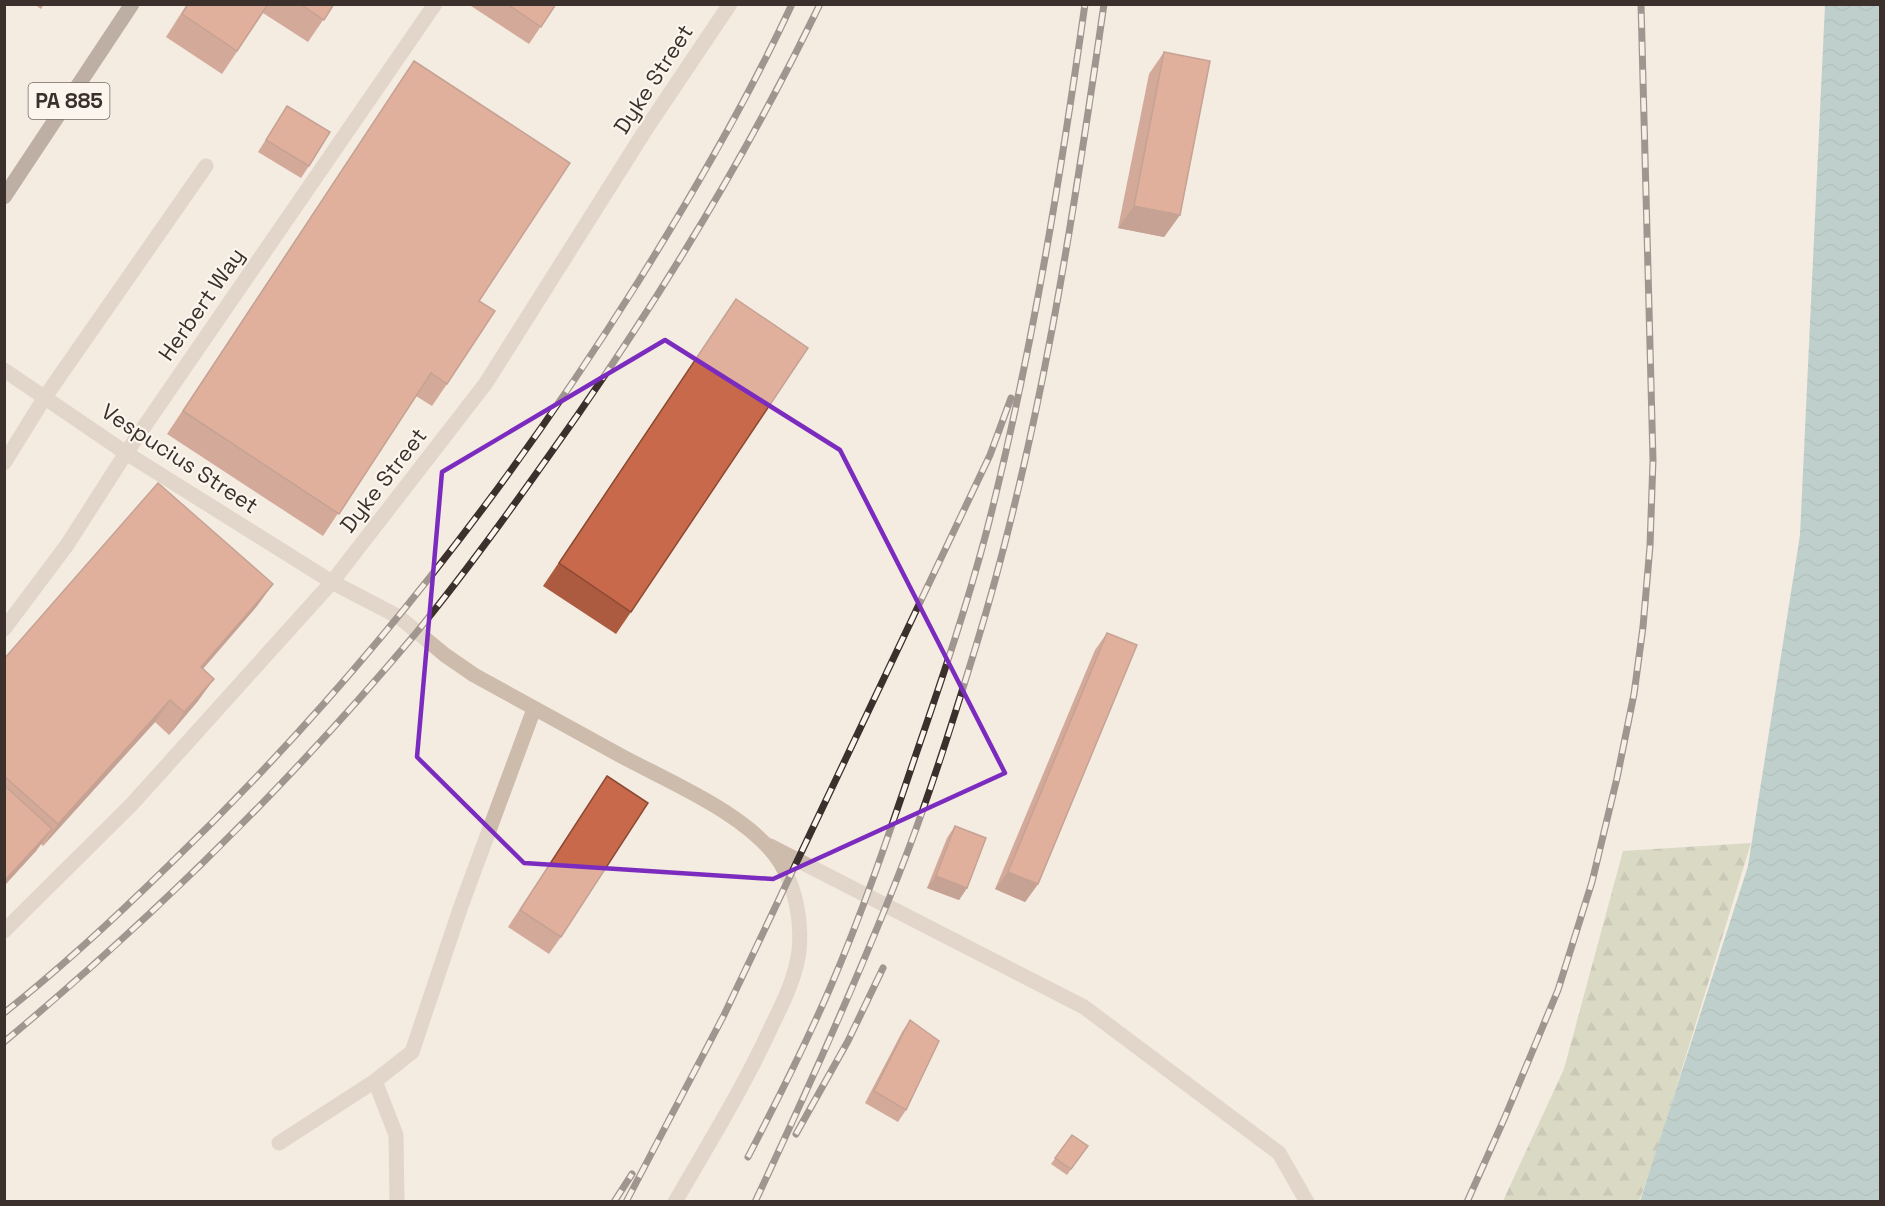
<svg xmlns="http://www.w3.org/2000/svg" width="1885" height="1206" font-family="'Space Grotesk',sans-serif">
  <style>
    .forest { fill: url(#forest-firs) }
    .water { fill: url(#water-waves) }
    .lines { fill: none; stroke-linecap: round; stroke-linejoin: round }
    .service { stroke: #cdbbac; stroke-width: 15 }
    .minor { stroke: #cdbbac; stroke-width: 15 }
    .primary { stroke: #7d675c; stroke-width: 15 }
    .rail-casing { stroke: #3b302b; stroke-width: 7 }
    .rail { stroke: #fbf5ee; stroke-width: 4.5; stroke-dasharray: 14; stroke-linecap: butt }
    .wall { fill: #ac5a40 }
    .shaded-wall { fill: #8c4a34 }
    .building { fill: #c8694b; stroke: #8c4a34; stroke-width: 1.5 }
    .marked { fill: none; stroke: #7b2cbf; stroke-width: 4.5; stroke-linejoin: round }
    .labels { text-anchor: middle; stroke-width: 4.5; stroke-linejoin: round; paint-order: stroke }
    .shield { fill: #fbf5ee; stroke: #756b66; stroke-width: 1.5 }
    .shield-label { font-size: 21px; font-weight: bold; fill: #3b302b }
    .street-label { font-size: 22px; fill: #3b302b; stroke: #fbf5ee }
  </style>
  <defs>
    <pattern id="forest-firs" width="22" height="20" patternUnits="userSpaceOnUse" patternTransform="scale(1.5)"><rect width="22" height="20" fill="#b8c4a0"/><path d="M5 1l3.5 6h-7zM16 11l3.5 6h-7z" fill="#97a083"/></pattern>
    <pattern id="water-waves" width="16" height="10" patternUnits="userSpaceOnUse" patternTransform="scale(1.5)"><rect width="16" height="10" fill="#7fb0b2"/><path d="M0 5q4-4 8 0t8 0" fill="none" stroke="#699091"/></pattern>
  </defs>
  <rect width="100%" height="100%" fill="#f4ebe1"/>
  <polygon class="forest" points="1751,843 1654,1160 1639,1201 1503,1201 1564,1069 1623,851"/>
  <polygon class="water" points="1825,5 1880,5 1880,1201 1640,1201 1748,866 1800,535"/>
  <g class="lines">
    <g class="service">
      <polyline points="4,463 45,397 206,166"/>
      <path d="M332 582 399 617 445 655 474 675C524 703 575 730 625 758 672 783 753 817 781 864 796 889 802 922 799 951 796 976 784 1001 773 1023 745 1085 709 1143 675 1202"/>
      <polyline points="4,629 67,545 126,453 435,4"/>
      <polyline points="770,846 1084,1007 1279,1153 1307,1202"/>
      <polyline points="375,1081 396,1135 397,1202"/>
      <polyline points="279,1143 375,1081 412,1052 460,909 534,709"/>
    </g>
    <g class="minor">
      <polyline points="4,370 126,453 332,582"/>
      <polyline points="4,931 132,804 332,582 486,383 648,126 730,4"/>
    </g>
    <polyline class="primary" points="4,197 132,4"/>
    <g class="rail-casing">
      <g id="rail">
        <path d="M4 1013C62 967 116 917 168 866 349 692 505 494 638 282 694 192 747 101 792 4"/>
        <path d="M4 1042C153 918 291 782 416 633 474 562 527 487 579 413 669 283 751 147 820 4"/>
        <polyline points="796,1134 848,1041 883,968"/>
        <path d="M748 1157C777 1101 805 1046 830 988 862 914 888 837 914 760 943 676 972 592 993 506 1034 340 1061 173 1085 4"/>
        <polyline points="614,1202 632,1174"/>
        <polyline points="626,1202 724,1015 990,455 1011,398"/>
        <path d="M755 1202C808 1089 859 977 904 861 931 791 954 718 976 646 1040 437 1073 220 1104 4"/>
        <polyline points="1467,1202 1505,1117 1558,990 1592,882 1617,778 1634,694 1643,627 1650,546 1653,460 1641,4"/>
      </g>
    </g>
    <use href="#rail" class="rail"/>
  </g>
  <g class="wall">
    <polygon points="34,4 44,4 41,9"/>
    <polygon points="187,4 334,4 308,42 263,13 222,74 166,37"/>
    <polygon points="468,4 556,4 529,44"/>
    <polygon points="1164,52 1180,215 1164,237 1118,228 1149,74"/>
    <polygon points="414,61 479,301 447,384 432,406 416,396 323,536 167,434"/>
    <polygon points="287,106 309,166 301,178 258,152"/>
    <polygon points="736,299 631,612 616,634 543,586"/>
    <polygon points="273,584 257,606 203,669 198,701 169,735 155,722 43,846 41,844 36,851 4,886 4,659"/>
    <polygon points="1107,633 1038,884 1025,902 995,889 1095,650"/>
    <polygon points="607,776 561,937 549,954 508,927"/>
    <polygon points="955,826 967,888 959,900 927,888 947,838"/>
    <polygon points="910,1020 906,1110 898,1122 865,1103 902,1032"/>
    <polygon points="1072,1135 1088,1146 1067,1175 1051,1164"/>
  </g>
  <g class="shaded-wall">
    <polygon points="1134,206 1180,215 1164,237 1118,228"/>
    <polygon points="273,584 257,606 185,689 201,667"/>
    <polygon points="214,679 198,701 169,735 184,712"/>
    <polygon points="170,700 155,722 43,846 58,824"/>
    <polygon points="52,829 36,851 4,886 4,881"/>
    <polygon points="1008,872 1038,884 1025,902 995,889"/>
    <polygon points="936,876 967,888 959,900 927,888"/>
  </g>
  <g class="building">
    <polygon points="188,4 268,4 237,51 182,14"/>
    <polygon points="300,4 334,4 324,20"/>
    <polygon points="507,4 556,4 541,27"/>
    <polygon points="1164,52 1210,61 1180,215 1134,206"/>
    <polygon points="414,61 570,163 479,301 495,311 447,384 431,373 339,514 183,411"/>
    <polygon points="287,106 330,132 309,166 266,140"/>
    <polygon points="736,299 808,348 631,612 559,563"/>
    <polygon points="158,483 273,584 201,667 214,679 184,712 170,700 58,824 4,776 4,659"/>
    <polygon points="1107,633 1137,645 1038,884 1008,872"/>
    <polygon points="607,776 648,803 561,937 520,910"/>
    <polygon points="4,785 52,829 4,881"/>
    <polygon points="955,826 986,838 967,888 936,876"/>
    <polygon points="910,1020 939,1041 906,1110 874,1091"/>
    <polygon points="1072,1135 1088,1146 1071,1169 1055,1158"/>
  </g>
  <path d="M0 0H1885V1206H0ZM665 340 840 450 1005 773 773 879 524 863 417 757 442 472Z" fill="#f4ebe1" fill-opacity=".55" fill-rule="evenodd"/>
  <path class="marked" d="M665 340 840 450 1005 773 773 879 524 863 417 757 442 472Z"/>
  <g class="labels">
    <rect class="shield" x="28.5" y="83" width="81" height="36" rx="4.5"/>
    <g class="shield-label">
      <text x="69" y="108">PA 885</text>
    </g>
    <g class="street-label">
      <text transform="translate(653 79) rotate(-57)" y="8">Dyke Street</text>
      <text transform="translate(201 304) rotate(-55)" y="8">Herbert Way</text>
      <text transform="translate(180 458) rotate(33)" y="8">Vespucius Street</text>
      <text transform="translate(383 480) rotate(-52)" y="8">Dyke Street</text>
    </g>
  </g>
  <rect width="1885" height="1206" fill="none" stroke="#3b302b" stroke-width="12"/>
</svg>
